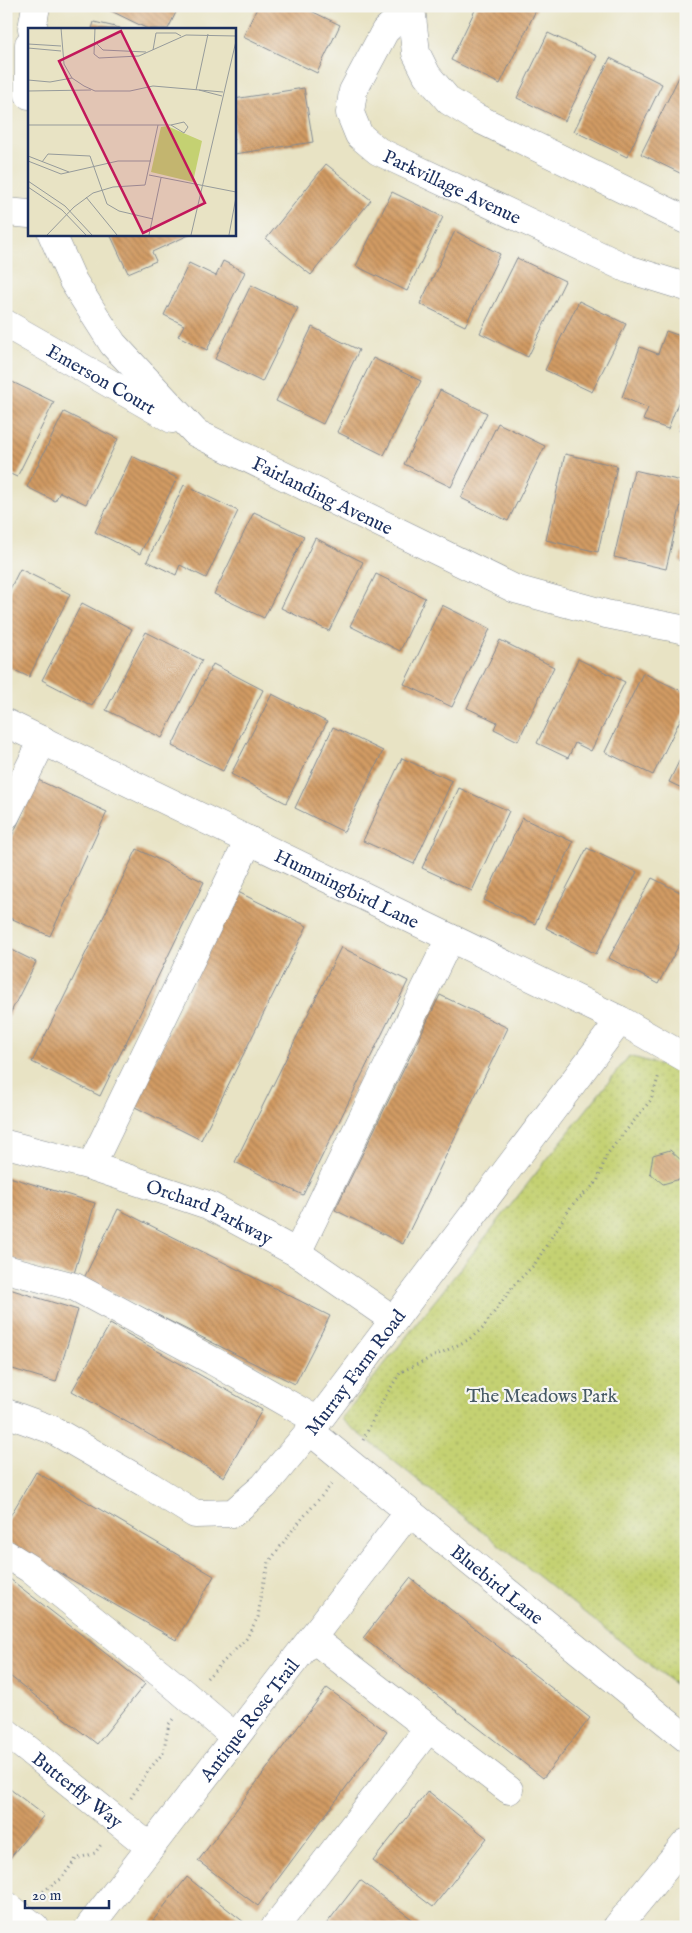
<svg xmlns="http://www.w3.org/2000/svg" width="692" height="1933" font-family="'IM FELL English',serif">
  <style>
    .park { fill: url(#park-dots); stroke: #708068 }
    .building { fill: url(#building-back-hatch) }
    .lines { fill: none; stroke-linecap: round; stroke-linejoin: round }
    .minor-casing { stroke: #828991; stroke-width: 29 }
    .major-casing { stroke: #828991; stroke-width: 29 }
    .path { stroke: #828991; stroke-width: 3; stroke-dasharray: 1 4; stroke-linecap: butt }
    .minor { stroke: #fff; stroke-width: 28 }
    .major { stroke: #fff; stroke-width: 28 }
    .labels { text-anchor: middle; stroke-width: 4.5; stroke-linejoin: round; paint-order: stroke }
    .street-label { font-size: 19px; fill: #1b2f5e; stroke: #f6f6f2 }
    .park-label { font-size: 19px; fill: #455863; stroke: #f6f6f2 }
    .inset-road { fill: none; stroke: #969b9b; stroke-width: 1 }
    .view { fill: #c2185b; fill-opacity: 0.15; stroke: #c2185b; stroke-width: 2.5 }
    .inset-edge { fill: none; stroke: #1b2f5e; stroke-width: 2.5 }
  </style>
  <defs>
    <pattern id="park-dots" width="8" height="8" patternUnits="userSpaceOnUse" patternTransform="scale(1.25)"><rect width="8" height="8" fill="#c4d172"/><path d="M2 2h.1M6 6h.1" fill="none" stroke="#a8b465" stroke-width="1.8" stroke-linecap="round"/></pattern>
    <pattern id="building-back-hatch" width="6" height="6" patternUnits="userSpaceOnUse" patternTransform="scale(1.25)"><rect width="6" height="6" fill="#d29b63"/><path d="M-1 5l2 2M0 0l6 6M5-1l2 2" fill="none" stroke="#aa7f55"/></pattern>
  </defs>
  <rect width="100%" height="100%" fill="#f6f6f2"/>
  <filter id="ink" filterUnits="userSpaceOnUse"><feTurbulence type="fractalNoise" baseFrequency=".02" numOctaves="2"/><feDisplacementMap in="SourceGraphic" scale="10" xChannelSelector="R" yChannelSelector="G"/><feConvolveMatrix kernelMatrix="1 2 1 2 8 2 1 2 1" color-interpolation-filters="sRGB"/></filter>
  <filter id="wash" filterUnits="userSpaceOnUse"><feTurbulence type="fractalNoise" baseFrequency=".0096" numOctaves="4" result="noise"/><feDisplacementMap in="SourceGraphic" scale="20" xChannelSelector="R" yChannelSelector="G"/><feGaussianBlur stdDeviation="1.12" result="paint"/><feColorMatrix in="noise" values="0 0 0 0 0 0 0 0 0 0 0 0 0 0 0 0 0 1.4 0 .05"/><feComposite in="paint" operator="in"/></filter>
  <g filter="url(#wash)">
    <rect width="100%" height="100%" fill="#e8e3c4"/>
    <polygon class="park" points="629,1056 686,1072 686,1688 683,1691 341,1419"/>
    <g id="blocks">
      <g class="building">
        <polygon points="101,6 179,6 168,29 148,29"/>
        <polygon points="258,6 301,6 340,25 317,73 243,37"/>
        <polygon points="477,6 538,6 500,84 451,60"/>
        <polygon points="94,22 120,28 120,29 92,29"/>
        <polygon points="548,33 597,56 565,121 517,98"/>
        <polygon points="610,58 662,84 627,157 574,131"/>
        <polygon points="681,73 686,75 686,176 641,154"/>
        <polygon points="304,88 313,142 234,154 234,99"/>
        <polygon points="326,164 371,200 311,275 266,239"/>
        <polygon points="392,192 443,217 407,291 356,266"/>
        <polygon points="455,231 500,254 465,326 420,304"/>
        <polygon points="110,234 191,234 152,252 156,261 128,273"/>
        <polygon points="517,258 565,281 528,357 480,333"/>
        <polygon points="223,261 245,272 207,350 178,336 184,325 164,315 189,263 216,276"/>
        <polygon points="251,285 298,308 262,382 215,359"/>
        <polygon points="579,301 626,324 592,392 545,370"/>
        <polygon points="312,327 359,350 323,424 276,401"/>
        <polygon points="666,331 686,338 686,382 668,429 643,420 648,408 622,397 640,347 658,354"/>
        <polygon points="373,358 421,381 384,455 337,432"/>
        <polygon points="6,379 54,402 17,477 6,472"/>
        <polygon points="440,390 487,413 451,487 404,464"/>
        <polygon points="64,412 118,439 86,504 60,492 55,501 27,487"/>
        <polygon points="685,412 686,412 686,433 679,431"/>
        <polygon points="498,423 545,446 508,521 461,498"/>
        <polygon points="565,454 617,466 598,552 546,540"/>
        <polygon points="132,456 177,478 140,554 95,532"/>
        <polygon points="634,470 686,482 666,569 614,557"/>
        <polygon points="184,485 238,511 206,578 180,565 176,575 147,561"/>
        <polygon points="254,512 304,536 264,618 214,594"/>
        <polygon points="315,538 363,562 329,631 281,608"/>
        <polygon points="686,541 686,563 679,561"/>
        <polygon points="20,569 70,594 29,677 6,666 6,597"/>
        <polygon points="376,574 425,598 400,651 350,626"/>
        <polygon points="82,603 132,629 92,706 42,680"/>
        <polygon points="442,605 490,629 452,707 404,684"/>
        <polygon points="146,632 202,660 162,738 106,710"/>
        <polygon points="500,640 554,667 518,741 494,729 497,722 467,708"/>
        <polygon points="578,659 625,682 591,751 575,743 568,758 537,743"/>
        <polygon points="213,664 263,690 223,771 172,746"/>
        <polygon points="643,673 686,693 686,708 653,775 605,752"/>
        <polygon points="272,694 327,722 286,803 231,774"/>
        <polygon points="333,727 383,751 344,832 295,808"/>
        <polygon points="686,747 686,790 669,782"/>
        <polygon points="402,758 452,781 414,864 363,841"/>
        <polygon points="38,780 107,812 50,936 6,916 6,849"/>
        <polygon points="459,788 509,811 472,891 422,868"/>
        <polygon points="522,818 573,842 535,924 484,900"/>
        <polygon points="587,848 637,872 596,954 546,928"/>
        <polygon points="137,849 204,882 100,1096 32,1062"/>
        <polygon points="652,878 686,895 686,932 658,984 609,958"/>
        <polygon points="238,892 307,926 201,1140 133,1106"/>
        <polygon points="6,947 36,962 6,1022"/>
        <polygon points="341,947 408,981 303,1195 235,1162"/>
        <polygon points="440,995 508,1028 403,1244 335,1210"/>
        <polygon points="670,1150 683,1162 680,1179 663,1184 650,1173 653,1155"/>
        <polygon points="6,1176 95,1203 73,1277 6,1257"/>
        <polygon points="118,1209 330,1316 295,1384 84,1278"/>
        <polygon points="6,1288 78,1310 56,1382 6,1367"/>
        <polygon points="110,1324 262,1410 224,1477 72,1391"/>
        <polygon points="36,1472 214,1576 176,1640 6,1542 6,1523"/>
        <polygon points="6,1576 145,1684 97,1744 6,1673"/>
        <polygon points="410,1578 590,1718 543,1778 363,1638"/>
        <polygon points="327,1688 387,1732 258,1906 198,1861"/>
        <polygon points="6,1786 44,1815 6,1863"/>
        <polygon points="428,1791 487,1838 433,1907 373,1861"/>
        <polygon points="187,1877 245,1923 243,1927 148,1927"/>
        <polygon points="360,1880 420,1925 418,1927 324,1927"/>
      </g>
    </g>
  </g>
  <g filter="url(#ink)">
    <use href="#blocks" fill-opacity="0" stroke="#828991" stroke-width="1"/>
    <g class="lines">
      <g class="minor-casing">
        <g id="minor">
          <path id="s1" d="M412 6 385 31 353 91 350 113 359 135 378 151 628 269 686 287"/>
          <polyline points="411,7 416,53 427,75 449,101 475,117 686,220"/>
          <polyline points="32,29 36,6"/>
          <polyline points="29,44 29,95"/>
          <polyline points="6,212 29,214"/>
          <path id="s2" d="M52 234 73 281 113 344 196 433 515 589 606 614 686 630"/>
          <path id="s3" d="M6 324 172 419"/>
          <path id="s4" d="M6 723 620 1020 686 1058"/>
          <polyline points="6,815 43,740"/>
          <path id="s5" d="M6 1144 91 1166 208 1205 297 1253 394 1320"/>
          <polyline points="91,1166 249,840"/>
          <polyline points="297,1253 450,938"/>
          <polyline points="6,1269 75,1287 213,1361 318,1421"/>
          <path id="s6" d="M6 1413 53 1430 150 1486 195 1514 233 1513 264 1486 318 1421 620 1020"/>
          <path id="s7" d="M310 1431 686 1738"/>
          <polyline points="6,1554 30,1569 167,1679 235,1737"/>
          <polyline points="312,1638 509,1790"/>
          <path id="s8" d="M6 1732 150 1847"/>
          <polyline points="6,1905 35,1927"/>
          <path id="s9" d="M89 1927 409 1512"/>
          <polyline points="275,1927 429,1728"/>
        </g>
      </g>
      <g class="major-casing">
        <polyline id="major" points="617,1927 686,1843"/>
      </g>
      <g class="path">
        <polyline points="363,1440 384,1398 401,1372 468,1340 482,1329 514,1285 534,1265 572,1205 597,1182 607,1154 651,1100 659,1075"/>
        <polyline points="207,1678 246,1639 258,1617 262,1589 269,1562 294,1528 332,1484"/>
        <polyline points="131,1798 148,1771 163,1753 169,1724 173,1719"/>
        <polyline points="39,1894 61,1879 76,1859 95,1853 102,1843"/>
      </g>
      <use href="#minor" class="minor"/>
      <use href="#major" class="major"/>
    </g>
  </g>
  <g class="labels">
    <g class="street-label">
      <text dy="7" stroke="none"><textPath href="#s1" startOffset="258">Parkvillage Avenue</textPath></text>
      <text dy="7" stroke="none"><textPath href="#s3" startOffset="110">Emerson Court</textPath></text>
      <text dy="7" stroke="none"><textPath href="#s2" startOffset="389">Fairlanding Avenue</textPath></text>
      <text dy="7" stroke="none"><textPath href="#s4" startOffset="379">Hummingbird Lane</textPath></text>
      <text dy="7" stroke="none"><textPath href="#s5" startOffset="215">Orchard Parkway</textPath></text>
      <text dy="7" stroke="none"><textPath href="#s6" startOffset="440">Murray Farm Road</textPath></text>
      <text dy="7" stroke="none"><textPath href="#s7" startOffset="242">Bluebird Lane</textPath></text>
      <text dy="7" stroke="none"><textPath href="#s9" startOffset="262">Antique Rose Trail</textPath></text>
      <text dy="7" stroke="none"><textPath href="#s8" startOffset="92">Butterfly Way</textPath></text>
    </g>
    <g class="park-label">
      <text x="542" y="1402">The Meadows Park</text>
    </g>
  </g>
  <g transform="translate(28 28)">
    <rect width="208" height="208" fill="#e8e3c4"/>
    <path d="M139 98 174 113 165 154 123 144 133 99Z" fill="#c4d172"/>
    <path class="inset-road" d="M33 0 36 36 44 50 56 58 67 63H102L125 58 195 64M67 0 66 26 71 30 111 28 158 7 208 8M68 15 75 22 118 24M0 16 33 18M0 20 33 23M125 22 128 5H148L153 8M0 52 22 54 44 50M168 62 180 6M171 62 194 68M0 63 63 62M0 97H143L156 105 160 99 156 94 143 97M0 128 41 144M0 133 33 146 90 133H123M14 134 20 126 62 128 79 176 91 183 125 191M121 147 208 164M0 153 37 178 64 207M0 159 34 182 58 207M58 169 89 207M19 207 46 179 65 165 85 159 117 157 130 97M121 207 133 150M163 207 208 13M201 207 208 169"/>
    <path class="view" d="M93 3 177 175 115 205 31 33Z"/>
    <rect width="208" height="208" class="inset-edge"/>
  </g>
  <rect width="692" height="1933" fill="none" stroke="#f6f6f2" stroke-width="25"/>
  <path d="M25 1900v8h84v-8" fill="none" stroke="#1b2f5e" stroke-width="2.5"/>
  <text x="32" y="1900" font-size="15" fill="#1b2f5e" stroke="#f6f6f2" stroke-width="4" paint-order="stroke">20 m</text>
</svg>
